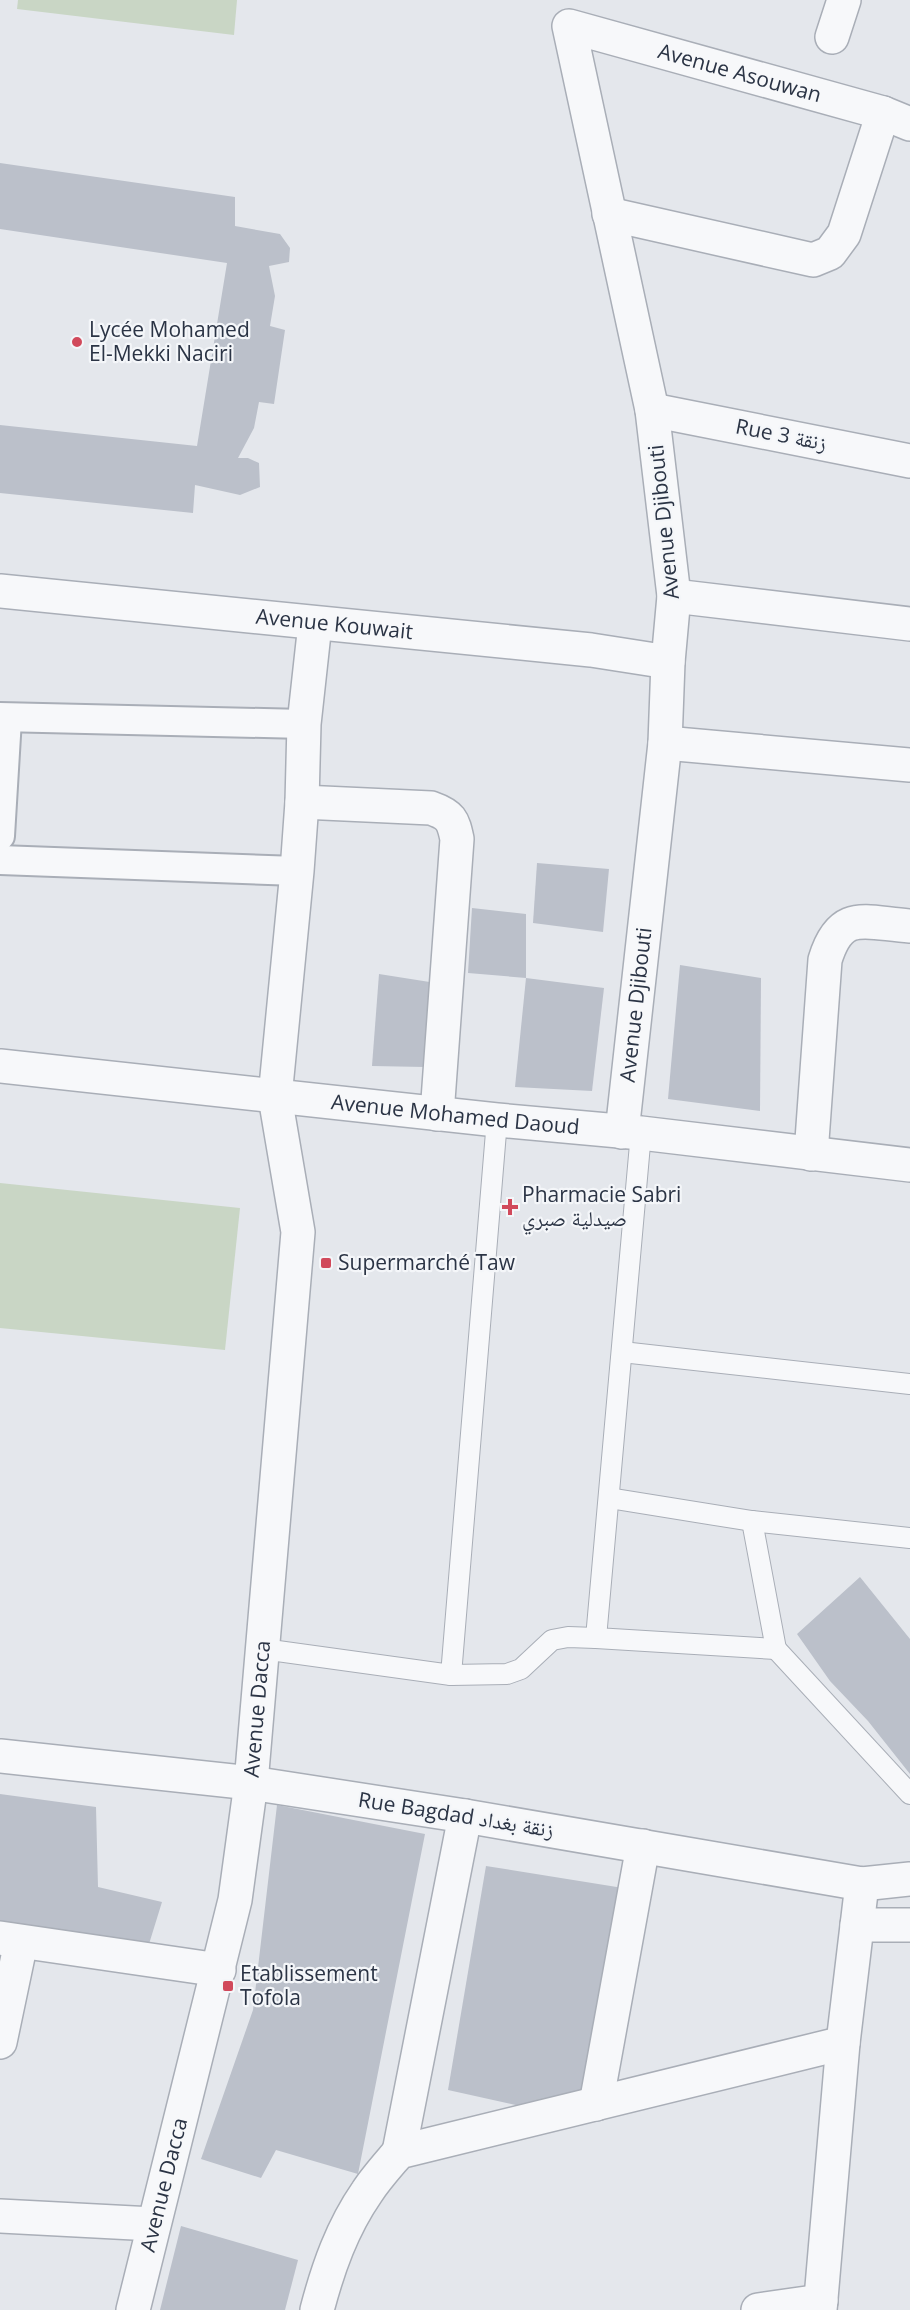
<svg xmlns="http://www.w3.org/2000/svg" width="910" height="2310" font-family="'Open Sans','Noto Naskh Arabic',sans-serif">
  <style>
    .green { fill: #c9d6c5 }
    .building { fill: #bbc0ca }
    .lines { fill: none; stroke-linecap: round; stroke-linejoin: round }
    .service-casing { stroke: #a9aeb7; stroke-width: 22 }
    .pedestrian-casing { stroke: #a9aeb7; stroke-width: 32 }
    .minor-casing { stroke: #a9aeb7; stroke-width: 36 }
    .tertiary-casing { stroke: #a9aeb7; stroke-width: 36 }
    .service { stroke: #f7f8fa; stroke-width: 20 }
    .pedestrian { stroke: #f7f8fa; stroke-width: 28 }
    .minor { stroke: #f7f8fa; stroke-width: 33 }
    .tertiary { stroke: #f7f8fa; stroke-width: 33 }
    .poi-dot { fill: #d1495b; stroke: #f4f6f9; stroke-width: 2 }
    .labels { text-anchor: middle; stroke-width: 4.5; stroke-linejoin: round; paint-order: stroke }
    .street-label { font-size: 21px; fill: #2b3445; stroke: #f4f6f9 }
    .poi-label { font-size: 21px; fill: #2b3445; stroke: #f4f6f9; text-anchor: start }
  </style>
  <rect width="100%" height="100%" fill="#e4e7ec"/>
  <g class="green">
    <polygon points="18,0 237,0 234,35 17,9"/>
    <polygon points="0,1183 240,1208 225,1350 0,1328"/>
  </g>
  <g class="building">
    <polygon points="0,163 235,197 235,226 280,234 290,248 289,262 269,266 275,296 270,326 285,330 274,404 259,402 254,428 238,458 248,458 259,463 260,487 240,495 195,485 193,513 0,493 0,425 197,446 227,263 0,229"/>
    <polygon points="537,863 609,869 603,932 533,923"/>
    <polygon points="472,908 526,914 526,978 468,973"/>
    <polygon points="680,965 761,978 760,1111 668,1099"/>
    <polygon points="379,974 436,983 425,1067 372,1066"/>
    <polygon points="526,978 604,988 592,1091 515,1087"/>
    <polygon points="860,1577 910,1639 910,1774 868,1721 830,1681 797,1634"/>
    <polygon points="0,1794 96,1807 98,1887 162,1902 149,1944 0,1932"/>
    <polygon points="277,1805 425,1834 358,2174 276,2150 261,2178 201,2159 253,2010"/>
    <polygon points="486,1866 623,1888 583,2093 520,2106 448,2090"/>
    <polygon points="181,2226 298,2260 285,2310 160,2310"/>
  </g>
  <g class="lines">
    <g class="service-casing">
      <g id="service">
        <polyline points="641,1133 596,1638 776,1649 752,1521 910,1538"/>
        <polyline points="622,1352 910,1384"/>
        <polyline points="609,1498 752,1521"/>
        <polyline points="263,1649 451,1675 507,1674 521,1669 552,1640 568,1637 596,1638"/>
        <polyline points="776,1649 910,1794"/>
        <polyline points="451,1675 497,1120"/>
      </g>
    </g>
    <g class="pedestrian-casing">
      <g id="pedestrian">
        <polyline points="0,717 304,724"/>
        <polyline points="0,836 7,719"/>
        <polyline points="0,860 297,871"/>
      </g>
    </g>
    <g class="minor-casing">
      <g id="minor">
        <polyline points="832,37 844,0"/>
        <polyline points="609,214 813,260 830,253 844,234 883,113"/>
        <polyline points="652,410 910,461"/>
        <path id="s1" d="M0 591 591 650 668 662"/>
        <polyline points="674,596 910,624"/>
        <polyline points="665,743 910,765"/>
        <path d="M302 802 431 808C451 815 453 820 457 839L437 1114"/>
        <polyline points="275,1097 297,871 302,802 304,724 315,624"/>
        <path id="s2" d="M622 1132 665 743 668 662 674 596 652 410 569 26 883 113 910 124"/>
        <path d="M811 1154 825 960C841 908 865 923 910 926"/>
        <polyline points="0,1756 251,1783 465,1816 862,1884 910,1879"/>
        <polyline points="857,1925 910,1925"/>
        <polyline points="0,1938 219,1970"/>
        <polyline points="0,2042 21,1942"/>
        <polyline points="596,2104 643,1846"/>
        <polyline points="399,2152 465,1816"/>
        <polyline points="0,2216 153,2224"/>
        <path d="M317 2310C328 2268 342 2228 367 2192 376 2178 388 2165 399 2152L843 2043"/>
        <polyline points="758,2310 821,2301"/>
        <polyline points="820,2310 843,2043 862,1884"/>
      </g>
    </g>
    <g class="tertiary-casing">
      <g id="tertiary">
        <path id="s3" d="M0 1066 497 1120 641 1133 910 1165"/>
        <path id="s4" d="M133 2310 235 1900 251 1783 298 1232 275 1097"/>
      </g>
    </g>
    <use href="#service" class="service"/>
    <use href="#pedestrian" class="pedestrian"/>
    <use href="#minor" class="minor"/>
    <use href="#tertiary" class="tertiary"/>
  </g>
  <g class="poi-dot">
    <circle cx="77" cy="342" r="6"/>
    <path d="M507 1198h6v6h6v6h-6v6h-6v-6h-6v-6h6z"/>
    <rect x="320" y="1257" width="12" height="12" rx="3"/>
    <rect x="222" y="1980" width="12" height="12" rx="3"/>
  </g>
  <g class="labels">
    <g class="street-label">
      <text dy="7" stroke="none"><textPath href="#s2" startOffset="1296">Avenue Asouwan</textPath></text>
      <text transform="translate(781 435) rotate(11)" y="7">Rue 3 زنقة</text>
      <text transform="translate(664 522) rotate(-96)" y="7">Avenue Djibouti</text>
      <text dy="7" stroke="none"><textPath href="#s1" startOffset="336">Avenue Kouwait</textPath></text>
      <text dy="7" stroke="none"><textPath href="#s2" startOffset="128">Avenue Djibouti</textPath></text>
      <text dy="7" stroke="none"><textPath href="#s3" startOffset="458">Avenue Mohamed Daoud</textPath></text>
      <text dy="7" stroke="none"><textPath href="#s4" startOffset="615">Avenue Dacca</textPath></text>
      <text transform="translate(456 1815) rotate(9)" y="7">Rue Bagdad زنقة بغداد</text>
      <text dy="7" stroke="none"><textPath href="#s4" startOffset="129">Avenue Dacca</textPath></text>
    </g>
    <g class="poi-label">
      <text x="89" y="337">Lycée Mohamed<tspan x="89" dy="24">El-Mekki Naciri</tspan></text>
      <text x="522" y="1202">Pharmacie Sabri<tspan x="522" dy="24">صيدلية صبري</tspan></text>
      <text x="338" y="1270">Supermarché Taw</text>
      <text x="240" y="1981">Etablissement<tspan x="240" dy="24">Tofola</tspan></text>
    </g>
  </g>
</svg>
